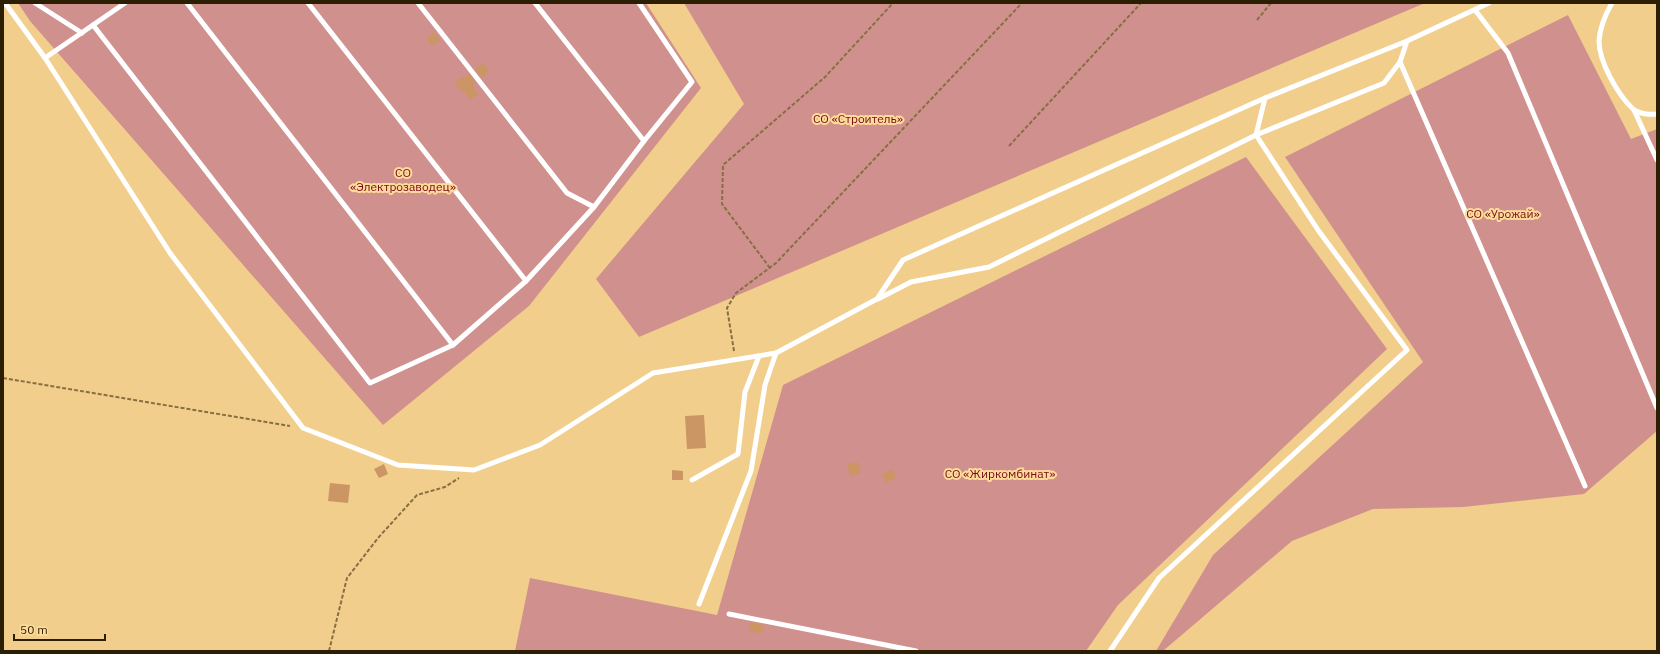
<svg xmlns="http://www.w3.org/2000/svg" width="1660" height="654" font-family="'IBM Plex Sans',sans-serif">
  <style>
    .green { fill: #d0918e }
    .building { fill: #cb9564 }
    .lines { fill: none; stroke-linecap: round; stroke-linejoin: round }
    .path { stroke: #876f42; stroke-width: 2; stroke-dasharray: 4 2; stroke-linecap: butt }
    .lane { stroke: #fff; stroke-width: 5 }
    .labels { text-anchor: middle; stroke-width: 4; stroke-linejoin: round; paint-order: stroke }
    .park-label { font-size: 12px; fill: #750818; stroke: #ffdb99 }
  </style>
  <rect width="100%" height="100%" fill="#f2ce8c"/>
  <g class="green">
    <polygon points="18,3 646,3 701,88 529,306 383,425 30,21"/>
    <polygon points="684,3 1425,3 639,337 596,279 744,104"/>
    <polygon points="1568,15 1631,139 1657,129 1657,431 1584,494 1463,507 1373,509 1292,541 1163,651 1156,651 1213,555 1423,362 1285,157"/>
    <polygon points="1246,157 1387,349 1118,605 1086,651 515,651 530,578 717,615 783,385"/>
  </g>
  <g class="building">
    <polygon points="434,32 440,40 432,46 426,38"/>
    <polygon points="483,63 489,71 482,78 475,69"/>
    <polygon points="469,74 476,83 472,85 478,94 470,100 463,90 462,91 454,83 462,77 463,79"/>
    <polygon points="704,415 706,448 687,449 685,416"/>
    <polygon points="858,462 861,473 850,476 847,464"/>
    <polygon points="384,464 388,474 379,478 374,469"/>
    <polygon points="892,469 896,478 886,483 882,475"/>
    <polygon points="672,470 683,471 683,480 672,480"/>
    <polygon points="330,483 350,485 348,503 328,501"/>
    <polygon points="751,622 764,625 762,634 749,631"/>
  </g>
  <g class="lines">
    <g class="path">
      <polyline points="1257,20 1271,3"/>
      <polyline points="1009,146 1141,3"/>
      <polyline points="770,268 722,204 723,165 825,77 893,3"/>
      <polyline points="734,351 727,308 736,293 776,263 1022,3"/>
      <polyline points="3,378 290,426"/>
      <polyline points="329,651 347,578 378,538 417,495 445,487 459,478"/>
    </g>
    <g class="lane">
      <polyline points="5,3 45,58 170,253 303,428 398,465 474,470 540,445 653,373 776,353 877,299 903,260 1265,98 1407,41 1489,3"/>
      <polyline points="35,3 82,33"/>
      <polyline points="187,3 453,345"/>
      <polyline points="308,3 526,281"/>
      <polyline points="418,3 567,193 594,207"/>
      <polyline points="535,3 644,141"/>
      <path d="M1612 3C1605 15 1600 26 1599 41 1599 62 1618 95 1633 109 1639 114 1650 115 1657 114"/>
      <polyline points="1475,10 1508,53 1657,408"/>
      <polyline points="93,25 370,383 453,345 526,281 594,207 644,141 692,82 639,3"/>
      <polyline points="45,58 125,3"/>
      <polyline points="1400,62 1585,486"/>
      <polyline points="1634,110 1657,160"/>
      <polyline points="878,299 911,282 989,267 1256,135 1384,83 1400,62 1407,41"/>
      <polyline points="692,480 738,454 745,392 759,356"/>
      <polyline points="699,604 751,471 765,385 776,353"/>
      <polyline points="729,614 916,651"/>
      <polyline points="1110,651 1159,578 1407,350 1318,230 1256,135 1265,98"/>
    </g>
  </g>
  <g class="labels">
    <g class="park-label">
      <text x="858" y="123">СО «Строитель»</text>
      <text x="403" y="177">СО<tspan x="403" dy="14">«Электрозаводец»</tspan></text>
      <text x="1503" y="218">СО «Урожай»</text>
      <text x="1000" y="478">СО «Жиркомбинат»</text>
    </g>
  </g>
  <rect width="1660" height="654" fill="none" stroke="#2b1e03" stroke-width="8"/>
  <path d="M14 634v6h91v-6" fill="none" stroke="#2b1e03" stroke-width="2"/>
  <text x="20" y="634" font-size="12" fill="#2b1e03" stroke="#ffdb99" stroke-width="3" paint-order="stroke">50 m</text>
</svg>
